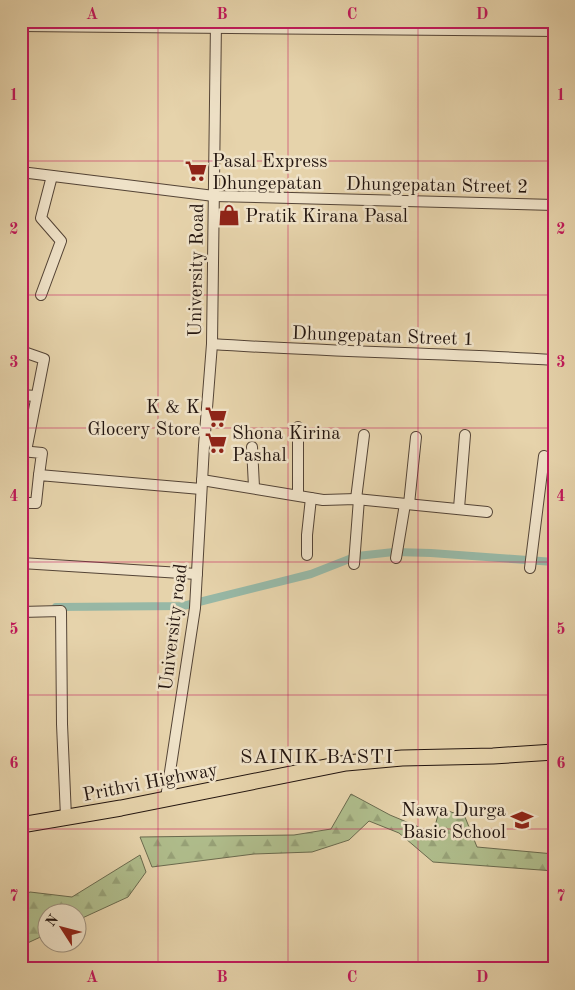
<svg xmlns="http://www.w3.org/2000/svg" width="575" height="990" font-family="'Old Standard TT',serif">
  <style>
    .forest { fill: url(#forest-firs); stroke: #6a6a4e }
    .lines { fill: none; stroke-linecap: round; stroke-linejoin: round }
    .canal { stroke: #97b8a6; stroke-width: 8 }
    .minor-casing { stroke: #544436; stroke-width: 12 }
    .highway-casing { stroke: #23150f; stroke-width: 17 }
    .minor { stroke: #efe2c8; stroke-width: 10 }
    .highway { stroke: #e6d3ab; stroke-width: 15 }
    .grid { fill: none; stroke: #c2185b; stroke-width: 1; stroke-opacity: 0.55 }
    .labels { text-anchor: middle; stroke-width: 5; stroke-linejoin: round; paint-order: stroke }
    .poi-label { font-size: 19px; fill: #23150f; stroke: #efe2c8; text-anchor: start }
    .street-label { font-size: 19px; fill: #23150f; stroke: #efe2c8 }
    .neighbourhood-label { font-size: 20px; letter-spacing: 1px; fill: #23150f; stroke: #efe2c8 }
    .neatline { fill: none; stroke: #c2185b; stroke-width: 2 }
    .grid-label { font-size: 16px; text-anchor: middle; font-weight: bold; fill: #c2185b }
  </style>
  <defs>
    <pattern id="forest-firs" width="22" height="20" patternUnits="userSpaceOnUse" patternTransform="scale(1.25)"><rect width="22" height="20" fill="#b0be8d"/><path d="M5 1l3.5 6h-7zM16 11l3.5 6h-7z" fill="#97a278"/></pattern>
  </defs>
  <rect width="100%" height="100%" fill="#e6d3ab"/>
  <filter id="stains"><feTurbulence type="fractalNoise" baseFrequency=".004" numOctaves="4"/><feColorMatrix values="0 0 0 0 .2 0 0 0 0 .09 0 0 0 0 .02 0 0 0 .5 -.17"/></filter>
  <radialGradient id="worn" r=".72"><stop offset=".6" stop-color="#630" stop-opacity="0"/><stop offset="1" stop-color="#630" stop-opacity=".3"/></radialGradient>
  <g class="forest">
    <polygon points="351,794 390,815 433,833 440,808 465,817 477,847 554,854 554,871 433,862 399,833 369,821 349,840 312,852 254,854 152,867 140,837 294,835 331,829"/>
    <polygon points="140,855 146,872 128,897 78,920 78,912 48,912 47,934 21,946 21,897 30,892 72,897"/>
  </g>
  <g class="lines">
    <polyline class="canal" points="56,607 183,606 311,574 357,556 394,552 431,553 554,562"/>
    <g class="minor-casing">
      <g id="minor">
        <polyline points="21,26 554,31"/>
        <polyline points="21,172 214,196 554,205"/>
        <polyline points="41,295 61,241 41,218 52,176"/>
        <path d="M212 344C326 352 440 353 554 360"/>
        <polyline points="21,351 44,359 26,451"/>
        <polyline points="21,395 36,396"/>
        <polyline points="252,447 254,487"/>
        <polyline points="21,451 42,453 39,475"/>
        <polyline points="202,480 323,500 356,499 487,512"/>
        <polyline points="298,495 298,427"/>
        <polyline points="356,499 364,435"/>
        <polyline points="21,503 36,503 39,475 201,489"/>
        <polyline points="409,504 416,437"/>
        <polyline points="459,508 465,435"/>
        <polyline points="307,555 307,535 311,498"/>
        <polyline points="396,558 405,504"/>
        <polyline points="21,563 197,574"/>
        <polyline points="354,564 359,499"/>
        <polyline points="530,568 544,456"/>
        <polyline points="21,612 61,611 62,724 66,817"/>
        <polyline points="166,798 195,608 204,446 212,344 216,21"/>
      </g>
    </g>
    <g class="highway-casing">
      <polyline id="highway" points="21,825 121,808 346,763 402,758 493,756 554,752"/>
    </g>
    <use href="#minor" class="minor"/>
    <use href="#highway" class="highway"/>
  </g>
  <path class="grid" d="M158 21V969M288 21V969M418 21V969M21 161H554M21 295H554M21 428H554M21 562H554M21 695H554M21 829H554"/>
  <defs>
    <g id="supermarket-bare" transform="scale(1.725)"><path d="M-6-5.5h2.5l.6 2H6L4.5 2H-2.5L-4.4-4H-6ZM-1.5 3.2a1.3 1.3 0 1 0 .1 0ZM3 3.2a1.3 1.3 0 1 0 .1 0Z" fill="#8f2418" stroke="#efe2c8" stroke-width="2.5" paint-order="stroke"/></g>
    <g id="shop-bare" transform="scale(1.725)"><path d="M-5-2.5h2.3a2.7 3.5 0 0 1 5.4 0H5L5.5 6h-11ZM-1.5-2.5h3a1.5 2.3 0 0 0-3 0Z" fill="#8f2418" stroke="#efe2c8" stroke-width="2.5" paint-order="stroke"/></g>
    <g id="school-bare" transform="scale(1.725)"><path d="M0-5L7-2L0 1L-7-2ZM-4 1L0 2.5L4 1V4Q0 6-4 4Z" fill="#8f2418" stroke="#efe2c8" stroke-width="2.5" paint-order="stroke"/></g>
  </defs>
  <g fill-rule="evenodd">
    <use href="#supermarket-bare" x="196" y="171"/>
    <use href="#shop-bare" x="229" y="215"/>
    <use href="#supermarket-bare" x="216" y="417"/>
    <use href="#supermarket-bare" x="216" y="443"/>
    <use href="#school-bare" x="522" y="820"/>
  </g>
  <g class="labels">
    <g class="poi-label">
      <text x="212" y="167">Pasal Express<tspan x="212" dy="22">Dhungepatan</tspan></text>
      <text x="245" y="222">Pratik Kirana Pasal</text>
      <text x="200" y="413" text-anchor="end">K &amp; K<tspan x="200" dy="22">Glocery Store</tspan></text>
      <text x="232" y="439">Shona Kirina<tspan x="232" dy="22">Pashal</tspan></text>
      <text x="506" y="816" text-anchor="end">Nawa Durga<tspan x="506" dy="22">Basic School</tspan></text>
    </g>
    <g class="street-label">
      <text transform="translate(437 184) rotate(1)" y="7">Dhungepatan Street 2</text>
      <text transform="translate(195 270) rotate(-89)" y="7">University Road</text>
      <text transform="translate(383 335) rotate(2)" y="7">Dhungepatan Street 1</text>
      <text transform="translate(172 627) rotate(-83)" y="7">University road</text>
      <text transform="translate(150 781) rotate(-11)" y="7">Prithvi Highway</text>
    </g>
    <g class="neighbourhood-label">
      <text x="317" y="763">SAINIK BASTI</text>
    </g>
  </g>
  <rect width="575" height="990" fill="none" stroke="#e6d3ab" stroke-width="55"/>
  <g transform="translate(62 928) rotate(306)"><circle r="24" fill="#efe2c8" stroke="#9d907e"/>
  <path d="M0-4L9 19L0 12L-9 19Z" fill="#8f2418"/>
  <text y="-8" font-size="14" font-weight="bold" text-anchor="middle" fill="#23150f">N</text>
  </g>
  <rect x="28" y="28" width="520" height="934" class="neatline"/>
  <g class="grid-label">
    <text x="92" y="19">A</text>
    <text x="222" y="19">B</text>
    <text x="352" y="19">C</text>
    <text x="482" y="19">D</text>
    <text x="14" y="100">1</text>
    <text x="561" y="100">1</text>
    <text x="14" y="234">2</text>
    <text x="561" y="234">2</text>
    <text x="14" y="367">3</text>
    <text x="561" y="367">3</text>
    <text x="14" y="501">4</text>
    <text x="561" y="501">4</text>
    <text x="14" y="634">5</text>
    <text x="561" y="634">5</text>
    <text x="14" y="768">6</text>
    <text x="561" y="768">6</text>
    <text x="14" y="901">7</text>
    <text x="561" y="901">7</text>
    <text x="92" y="982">A</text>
    <text x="222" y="982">B</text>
    <text x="352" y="982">C</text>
    <text x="482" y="982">D</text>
  </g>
  <rect width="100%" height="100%" filter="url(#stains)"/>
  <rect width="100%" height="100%" fill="url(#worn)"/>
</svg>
